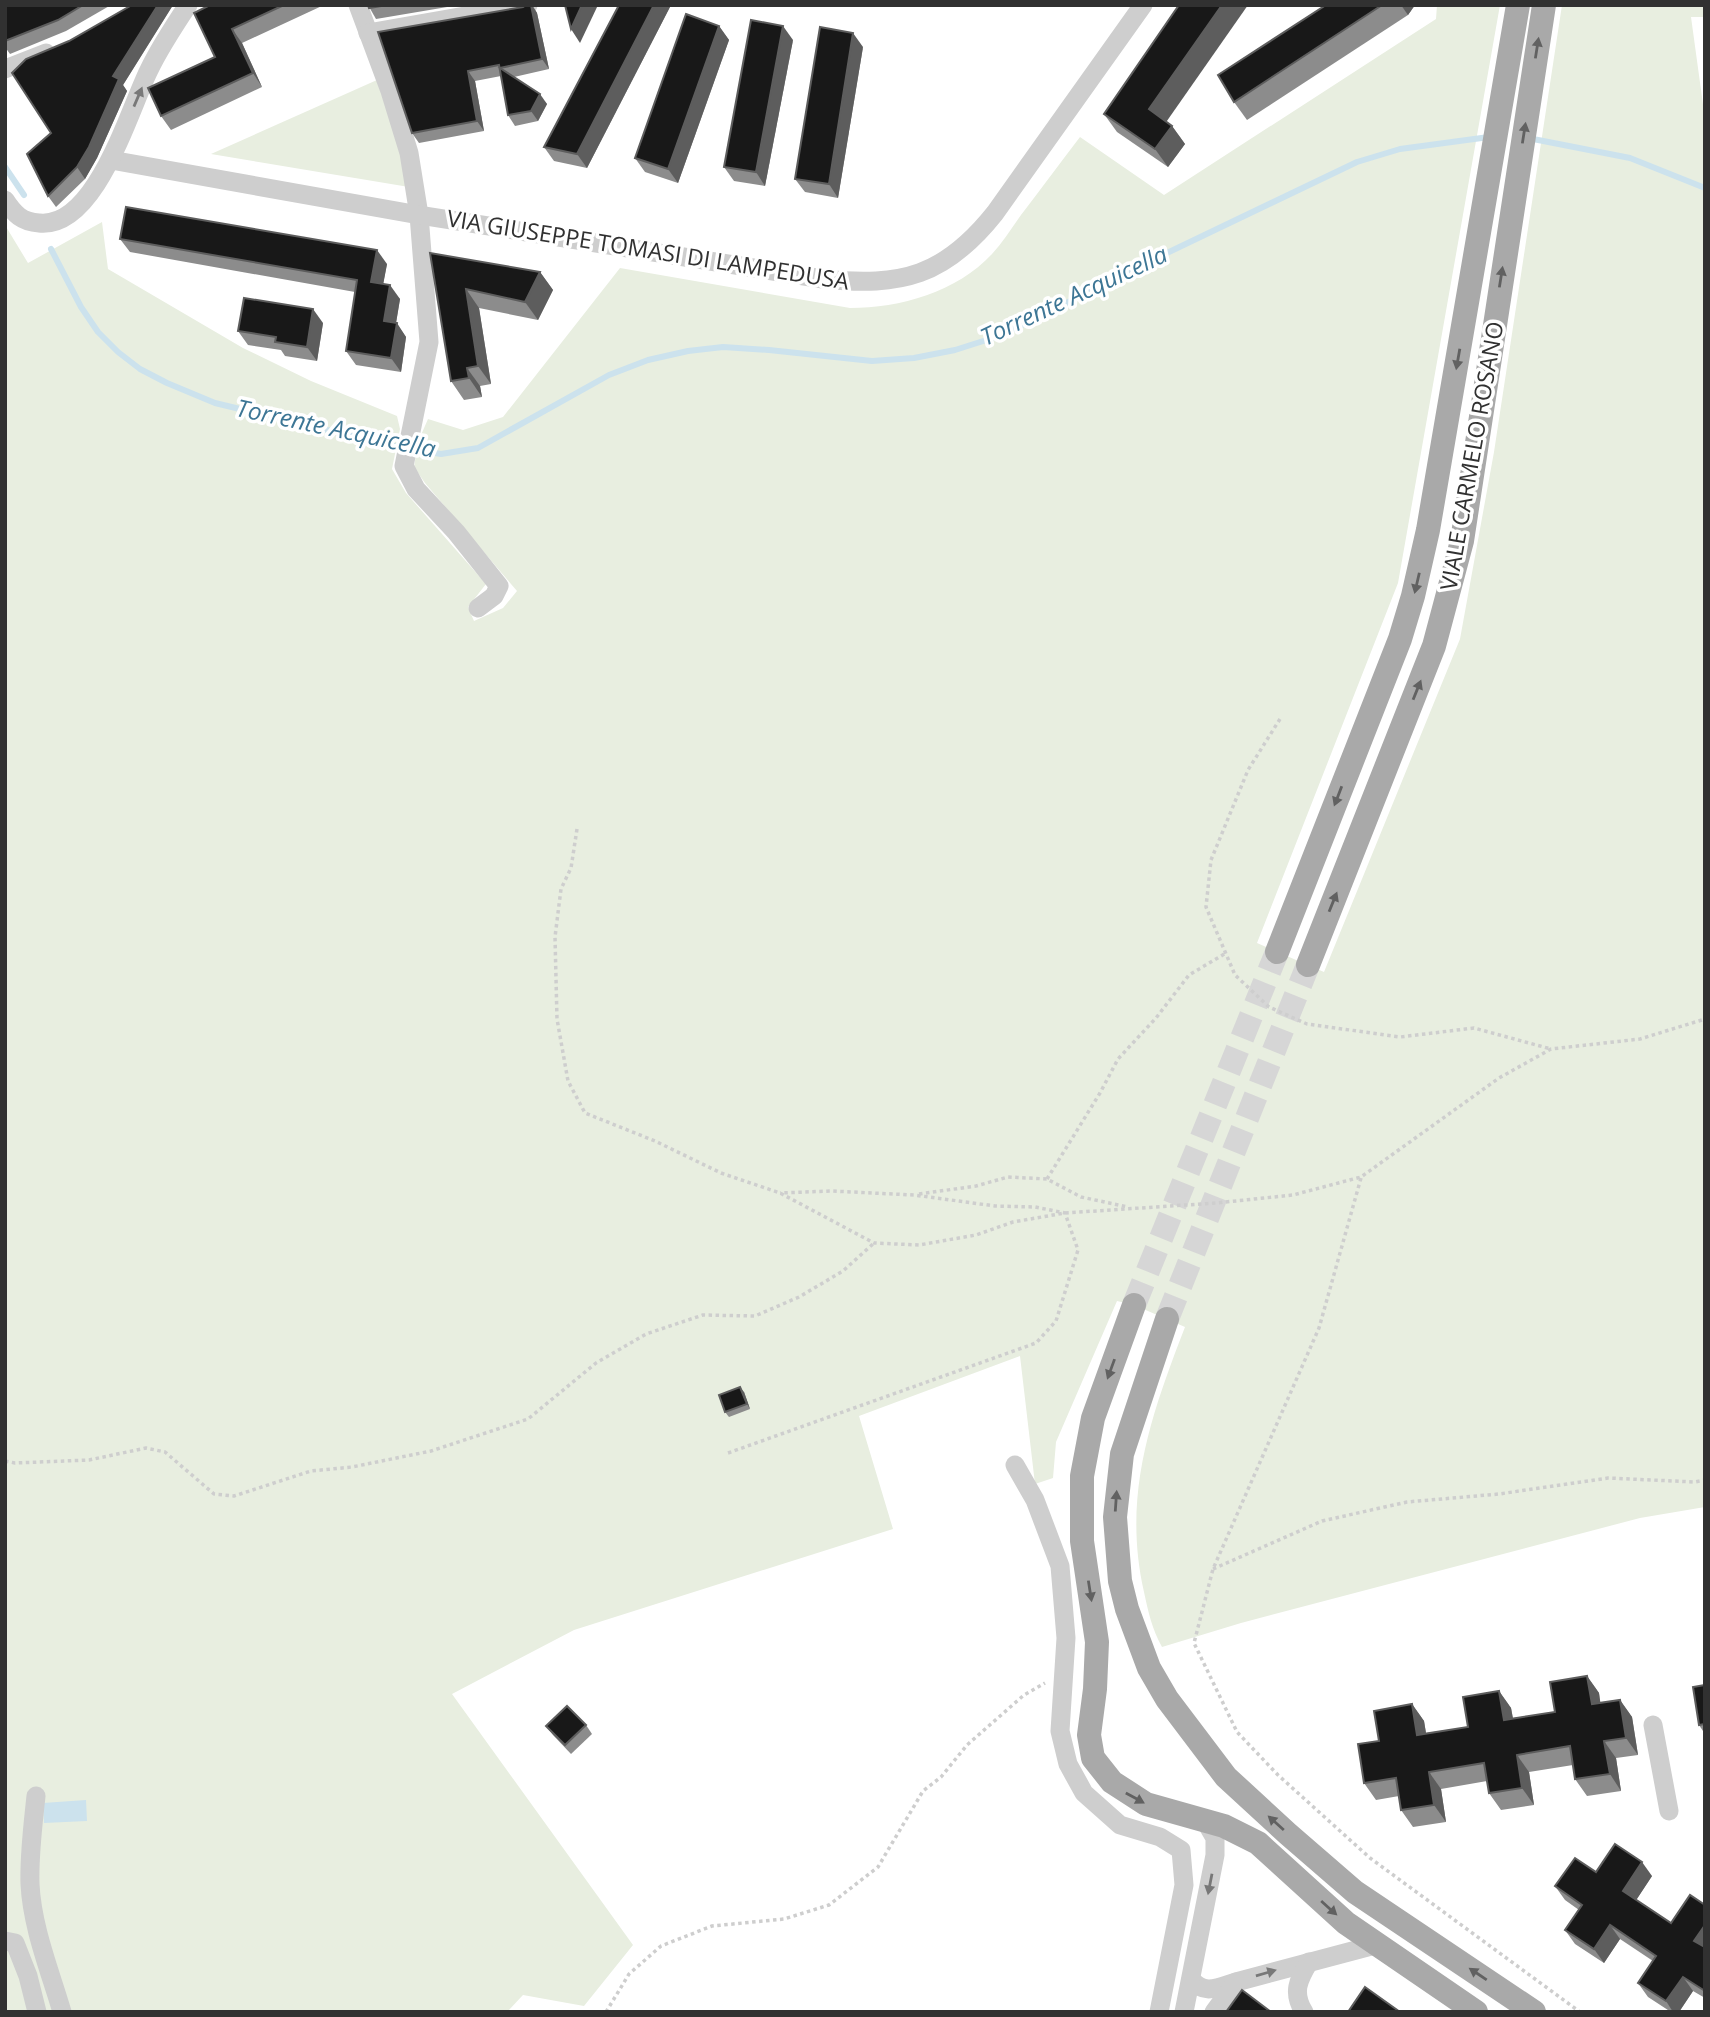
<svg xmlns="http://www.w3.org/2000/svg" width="1710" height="2017" font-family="'Open Sans',sans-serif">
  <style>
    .green { fill: #e8eee0 }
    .water { fill: #cce2ed }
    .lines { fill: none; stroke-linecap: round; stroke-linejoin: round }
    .stream { stroke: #cce2ed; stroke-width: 6 }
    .major-tunnel { stroke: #d6d6d6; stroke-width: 24; stroke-dasharray: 24 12; stroke-linecap: butt }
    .path { stroke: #cecece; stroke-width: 3.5; stroke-dasharray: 3.5 3.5; stroke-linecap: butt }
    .minor { stroke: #cecece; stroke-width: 19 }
    .major { stroke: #a9a9a9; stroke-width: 24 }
    .wall { fill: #8c8c8c }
    .shaded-wall { fill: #5d5d5d }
    .building { fill: #181818; stroke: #5d5d5d; stroke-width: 2 }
    .oneway { fill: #616161 }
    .oneway2 { fill: #787878 }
    .labels { text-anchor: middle; stroke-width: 7; stroke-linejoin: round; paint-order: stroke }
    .street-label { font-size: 23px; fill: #313131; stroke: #fff }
    .water-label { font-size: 24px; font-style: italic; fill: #3d7695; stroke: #fff }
  </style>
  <rect width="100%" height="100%" fill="#fff"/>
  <g class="green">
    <path d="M1437 5H1500L1398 583 1257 943 1324 972 1460 639 1494 452 1562 5H1705V17H1691L1705 119V1507L1640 1518 1241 1623 1162 1647C1152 1629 1148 1611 1144 1592 1122 1496 1151 1415 1185 1327L1134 1305 1117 1301 1056 1442 1053 1478 1035 1484 1020 1356 859 1416 893 1529 574 1630 452 1694 633 1945 584 2006 523 1995 507 2012H5V225L28 263 102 222 108 269 243 348 311 381 397 416 400 429 392 469 406 493 486 584 468 607 474 621 503 608 517 591 425 483 414 467 418 442 428 419 463 430 503 417 620 268 850 308C900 308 957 292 992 254 1003 242 1012 228 1021 215 1041 189 1060 163 1080 137L1164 195 1436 19Z"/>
    <polygon points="377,80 402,147 409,187 211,154"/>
  </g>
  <polygon class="water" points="86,1800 87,1821 44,1823 43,1803"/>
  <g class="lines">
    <g class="stream">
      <polyline points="1528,138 1630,158 1705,188"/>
      <polyline points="5,167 24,195"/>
      <polyline points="51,249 81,307 98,332 118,352 140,369 167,383 215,403 394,446 441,454 478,448 609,375 648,360 688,351 723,347 769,350 872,361 914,358 955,350 999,336 1047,313 1121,275 1357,162 1400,149 1489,137"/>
    </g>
    <g class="major-tunnel">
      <polyline points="1134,1305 1277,952"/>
      <polyline points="1167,1319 1308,965"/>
    </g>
    <g class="path">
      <polyline points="1280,719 1248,770 1211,860 1206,907 1235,975 1269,1007 1307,1024 1400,1037 1474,1028 1551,1049"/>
      <polyline points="577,829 571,868 561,889 555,937 557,1019 568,1081 585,1113 655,1141 721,1173 780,1193 874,1243 919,1245 976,1235 1013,1222 1065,1213 1216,1203 1293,1195 1361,1177 1499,1078 1551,1049 1640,1039 1705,1019"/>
      <polyline points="1361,1178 1319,1328 1213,1569 1194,1643 1237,1732 1278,1775 1370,1858 1580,2012"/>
      <polyline points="1047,1179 1100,1093 1118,1059 1156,1018 1189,975 1226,953"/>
      <polyline points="919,1194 976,1186 1008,1177 1047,1179 1081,1197 1128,1207"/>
      <polyline points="728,1453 1036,1343 1056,1321 1078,1250 1065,1213 1035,1207 995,1206 914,1195 831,1191 780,1193"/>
      <polyline points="5,1461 15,1463 89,1460 146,1448 165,1452 214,1494 234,1496 311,1471 352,1467 431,1451 528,1419 596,1363 646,1334 703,1315 755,1316 799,1297 843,1271 874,1243"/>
      <polyline points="1213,1569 1322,1521 1407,1502 1499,1494 1608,1478 1695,1482 1705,1480"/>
      <polyline points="606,2012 629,1974 661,1946 712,1926 784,1919 829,1905 878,1867 923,1791 941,1777 967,1745 1024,1695 1045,1683"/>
    </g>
    <g class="minor">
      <polyline points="358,5 390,91 409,153 419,215 429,342 404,466 416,489 456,532 499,586 494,596 478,608"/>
      <polyline points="368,33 528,5"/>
      <polyline points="5,69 46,53"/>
      <path d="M111 160 419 215 823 279C902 287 945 276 995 213L1143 5"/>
      <path d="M5 200C14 214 22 222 39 223 96 229 129 110 149 70 160 47 174 26 188 5"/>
      <polyline points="1015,1465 1035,1500 1060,1566 1066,1638 1060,1731 1068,1764 1084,1793 1120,1825 1160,1837 1181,1850 1184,1885 1159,2012"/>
      <polyline points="1653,1725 1669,1811"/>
      <path d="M36 1796C33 1825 29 1855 30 1884 32 1927 50 1971 62 2012"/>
      <polyline points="5,1941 15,1943 28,1976 37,2012"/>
      <path d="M1191 1979C1204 1996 1219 1987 1236 1982"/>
      <polyline points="1184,2012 1215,1855 1215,1838 1204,1819"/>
      <polyline points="1214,2012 1236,1982 1375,1945"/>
      <path d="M1304 2012C1292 1993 1298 1980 1309 1962"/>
    </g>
    <g class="major">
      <polyline points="1277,952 1400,639 1413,596 1428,530 1518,5"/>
      <polyline points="1308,965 1434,646 1462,541 1544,5"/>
      <polyline points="1134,1305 1093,1418 1082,1476 1082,1541 1097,1642 1095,1689 1089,1735 1093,1758 1112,1782 1146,1804 1224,1826 1258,1843 1346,1923 1476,2012"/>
      <polyline points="1167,1319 1122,1454 1115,1517 1120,1581 1127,1609 1149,1668 1167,1699 1226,1777 1288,1834 1355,1892 1534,2012"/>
    </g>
  </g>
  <g class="wall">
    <polygon points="5,5 111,5 66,31 10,54 5,47"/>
    <polygon points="132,5 173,5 123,85 127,91 97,158 85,179 56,207 48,196 51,133 69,41"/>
    <polygon points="210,5 324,5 242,43 262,87 171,130 161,116 215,57"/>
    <polygon points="368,5 459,5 376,19"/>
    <polygon points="526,5 532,5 537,13 549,69 514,77 547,104 538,121 515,126 508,115 501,76 475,81 484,131 419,143 412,133"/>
    <polygon points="619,5 671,5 587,168 554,161 544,147"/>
    <polygon points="1326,5 1415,5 1408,15 1247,120 1234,102"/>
    <polygon points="719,26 729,40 678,183 645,172 635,158"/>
    <polygon points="793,40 765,186 734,181 724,167"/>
    <polygon points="863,47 838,198 805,192 795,179"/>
    <polygon points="1104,114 1166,121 1172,126 1185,144 1168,167 1117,132"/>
    <polygon points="120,239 387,264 383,284 400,299 396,323 406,337 401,372 356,365 346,351 355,292 130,252"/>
    <polygon points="430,253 540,272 553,290 538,320 479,308 491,384 480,386 482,397 464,400 451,381"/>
    <polygon points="323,323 317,361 285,356 281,350 248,345 238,331"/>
    <polygon points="744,1392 750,1409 729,1417 725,1412"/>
    <polygon points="1587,1676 1599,1693 1600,1703 1620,1700 1632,1717 1638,1755 1616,1758 1621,1791 1587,1796 1575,1779 1573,1765 1529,1772 1534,1805 1501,1810 1489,1793 1487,1781 1441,1789 1446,1822 1413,1827 1401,1810 1399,1796 1376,1800 1364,1783 1379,1741 1412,1704 1424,1721 1426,1733 1468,1727 1499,1691 1511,1708 1513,1718 1555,1712"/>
    <polygon points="1705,1685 1705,1734 1699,1725"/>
    <polygon points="586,1725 592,1734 571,1754 553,1735 546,1726"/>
    <polygon points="1596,1872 1652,1876 1636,1900 1671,1923 1705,1905 1705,1998 1693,1991 1679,2012 1671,2012 1648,1997 1638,1983 1653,1961 1620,1939 1604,1963 1575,1944 1565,1930 1579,1910 1565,1900 1555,1886"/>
  </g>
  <g class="shaded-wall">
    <polygon points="158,5 173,5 123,85 127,91 97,158 85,179 77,167 113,76"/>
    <polygon points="531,5 532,5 537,13 549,69 542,59"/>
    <polygon points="582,5 598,5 580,43 571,29"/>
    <polygon points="654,5 671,5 587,168 577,154"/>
    <polygon points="1222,5 1248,5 1162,128 1149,109"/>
    <polygon points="1401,5 1415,5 1408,15"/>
    <polygon points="719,26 729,40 678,183 668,169"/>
    <polygon points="783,26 793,40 765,186 756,172"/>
    <polygon points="232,29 242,43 262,87 253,73"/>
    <polygon points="853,33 863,47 838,198 829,184"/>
    <polygon points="468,71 475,81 484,131 477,121"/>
    <polygon points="540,94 547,104 538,121 531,111"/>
    <polygon points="1172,126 1185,144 1168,167 1155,149"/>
    <polygon points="377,250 387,264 381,296 371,282"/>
    <polygon points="540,272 553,290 538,320 525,302"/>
    <polygon points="390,285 400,299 394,335 384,321"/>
    <polygon points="466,289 479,308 491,384 478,366"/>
    <polygon points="313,309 323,323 317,361 307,347"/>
    <polygon points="397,323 406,337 401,372 391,358"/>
    <polygon points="467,368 480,386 482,397 469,378"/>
    <polygon points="740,1387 744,1392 750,1409 747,1404"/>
    <polygon points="1587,1676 1599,1693 1603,1721 1592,1704"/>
    <polygon points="1499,1691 1511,1708 1516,1737 1504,1720"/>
    <polygon points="1620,1700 1632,1717 1638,1755 1626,1738"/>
    <polygon points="1412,1704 1424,1721 1429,1752 1417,1735"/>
    <polygon points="1604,1741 1616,1758 1621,1791 1610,1774"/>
    <polygon points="1517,1755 1529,1772 1534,1805 1522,1788"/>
    <polygon points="1429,1772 1441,1789 1446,1822 1434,1805"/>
    <polygon points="1642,1862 1652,1876 1633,1905 1623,1891"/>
    <polygon points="1610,1925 1620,1939 1604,1963 1594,1949"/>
    <polygon points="1705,1925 1705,1954 1694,1941"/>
    <polygon points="1683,1977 1693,1991 1679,2012 1673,2012 1666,2001"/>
  </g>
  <g class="building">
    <polygon points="5,5 83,5 58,20 5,41"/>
    <polygon points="132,5 158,5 113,76 119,79 89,147 77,167 48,196 27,154 51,133 12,73 26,59 69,41"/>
    <polygon points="210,5 284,5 232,29 253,73 161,116 148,88 215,57 194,13"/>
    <polygon points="368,5 387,5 369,8"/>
    <polygon points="526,5 531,5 542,59 500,68 540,94 531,111 508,115 499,65 468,71 477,121 412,133 378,32 523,7"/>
    <polygon points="565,5 582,5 571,29"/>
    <polygon points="619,5 654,5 577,154 544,147"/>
    <polygon points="1179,5 1222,5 1149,109 1172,126 1155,149 1104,114"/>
    <polygon points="1326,5 1382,5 1234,102 1218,75"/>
    <polygon points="686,14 719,26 668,169 635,158"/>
    <polygon points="751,20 783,26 756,172 724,167"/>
    <polygon points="820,27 853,33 829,184 795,179"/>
    <polygon points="126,207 377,250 371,282 390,285 384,321 397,323 391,358 346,351 357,280 120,239"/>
    <polygon points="430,253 540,272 525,302 466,289 478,366 467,368 469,378 451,381"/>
    <polygon points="244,298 313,309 307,347 275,342 276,337 238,331"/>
    <polygon points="740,1387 747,1404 725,1412 719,1395"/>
    <polygon points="1587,1676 1592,1704 1620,1700 1626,1738 1604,1741 1610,1774 1575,1779 1570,1746 1517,1755 1522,1788 1489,1793 1484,1763 1429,1772 1434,1805 1401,1810 1396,1778 1364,1783 1358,1744 1379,1741 1374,1711 1412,1704 1417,1735 1468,1727 1463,1697 1499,1691 1504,1720 1555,1712 1550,1682"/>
    <polygon points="1705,1685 1705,1724 1699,1725 1693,1687"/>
    <polygon points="567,1706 586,1725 565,1745 546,1726"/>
    <polygon points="1615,1844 1642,1862 1623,1891 1671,1923 1690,1895 1705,1905 1705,1925 1694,1941 1705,1947 1705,1991 1683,1977 1666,2001 1638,1983 1656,1956 1610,1925 1594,1949 1565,1930 1582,1905 1555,1886 1575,1858 1596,1872"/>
    <polygon points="1365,1987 1400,2012 1348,2012"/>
    <polygon points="1242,1990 1271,2012 1226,2012"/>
  </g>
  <defs><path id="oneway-solid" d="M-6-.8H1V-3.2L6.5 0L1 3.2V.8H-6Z" transform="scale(1.75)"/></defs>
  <g class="oneway">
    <use href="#oneway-solid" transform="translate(1537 48) rotate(-81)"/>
    <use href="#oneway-solid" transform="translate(1524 133) rotate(-81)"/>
    <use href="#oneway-solid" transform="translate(1501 277) rotate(-81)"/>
    <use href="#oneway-solid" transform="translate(1458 359) rotate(100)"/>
    <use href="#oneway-solid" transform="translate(1417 583) rotate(103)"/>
    <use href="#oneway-solid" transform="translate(1417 690) rotate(-68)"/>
    <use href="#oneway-solid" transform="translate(1338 796) rotate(111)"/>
    <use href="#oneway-solid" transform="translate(1333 902) rotate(-68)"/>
    <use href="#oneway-solid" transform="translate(1111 1369) rotate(110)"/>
    <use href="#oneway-solid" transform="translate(1116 1501) rotate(-86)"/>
    <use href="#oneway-solid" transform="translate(1090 1591) rotate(81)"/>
    <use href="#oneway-solid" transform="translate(1135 1798) rotate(29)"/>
    <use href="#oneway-solid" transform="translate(1276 1823) rotate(-138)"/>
    <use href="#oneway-solid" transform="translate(1329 1908) rotate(42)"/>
    <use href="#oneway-solid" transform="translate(1478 1974) rotate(-146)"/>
  </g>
  <g class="oneway2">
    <use href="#oneway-solid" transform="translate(138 97) rotate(-67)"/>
    <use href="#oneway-solid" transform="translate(1210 1884) rotate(101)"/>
    <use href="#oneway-solid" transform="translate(1266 1973) rotate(-16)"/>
  </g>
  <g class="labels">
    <g class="street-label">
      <text transform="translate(648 250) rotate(9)" y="8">VIA GIUSEPPE TOMASI DI LAMPEDUSA</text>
      <text transform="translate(1472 456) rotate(-80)" y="8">VIALE CARMELO ROSANO</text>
    </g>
    <g class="water-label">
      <text transform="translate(1074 296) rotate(-25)" y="8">Torrente Acquicella</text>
      <text transform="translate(336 429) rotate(12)" y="8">Torrente Acquicella</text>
    </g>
  </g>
  <rect width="1710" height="2017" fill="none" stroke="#313131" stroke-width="14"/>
</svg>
